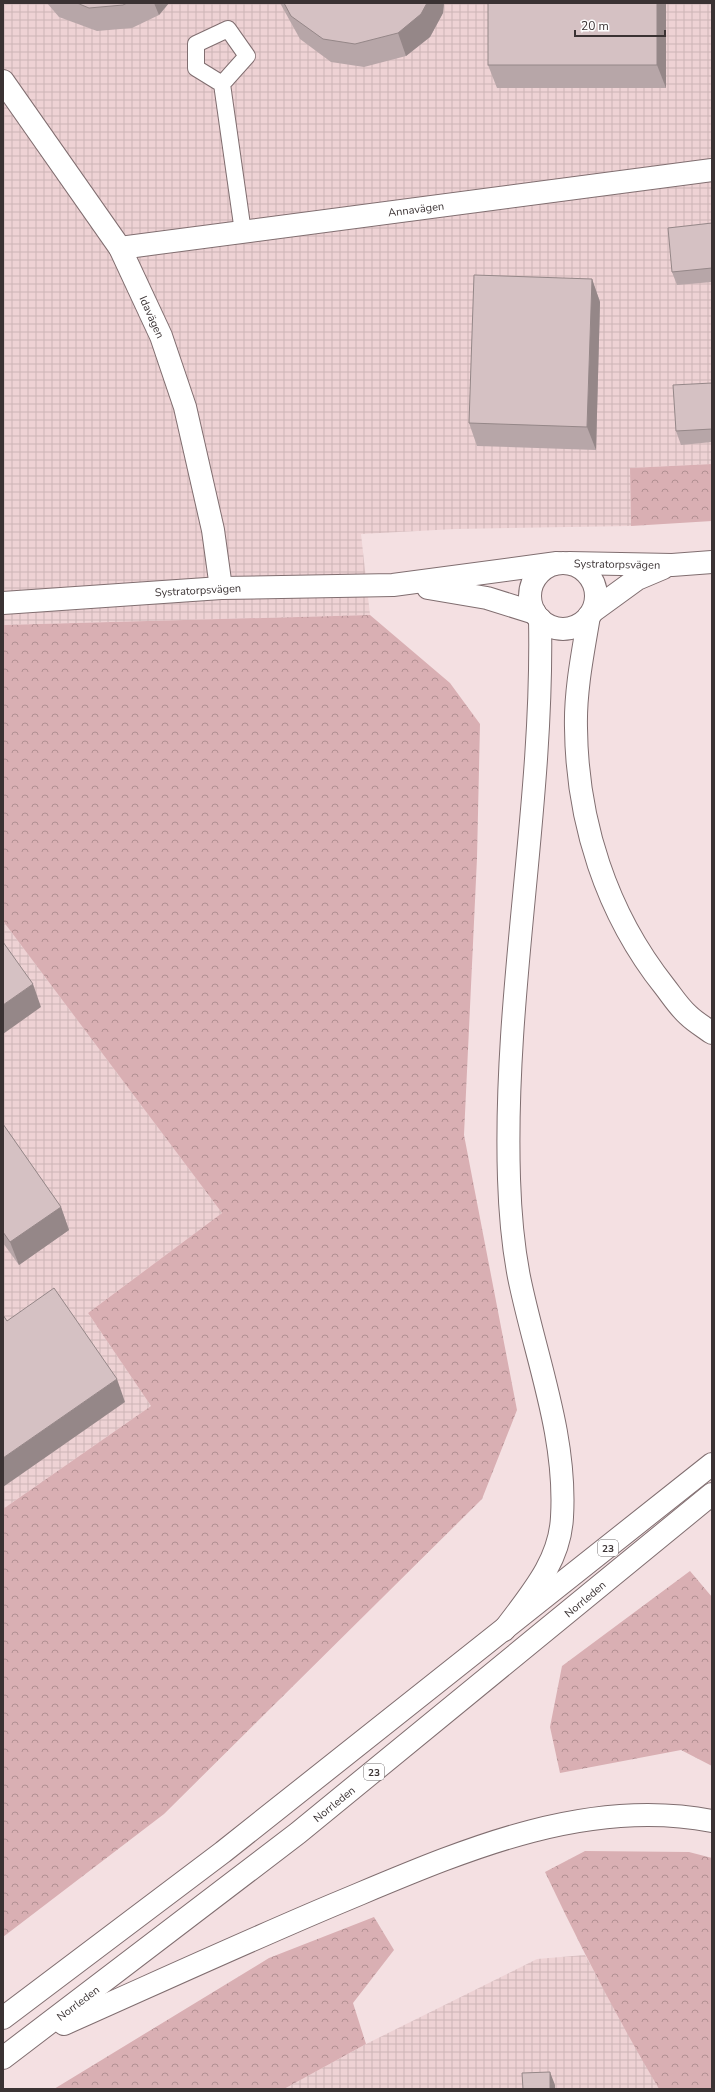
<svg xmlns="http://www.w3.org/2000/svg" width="715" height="2092" font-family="'Nunito Sans',sans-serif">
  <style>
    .industrial { fill: url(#industrial-grid) }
    .forest { fill: url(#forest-crowns) }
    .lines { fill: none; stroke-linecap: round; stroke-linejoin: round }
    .lane-casing { stroke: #806e70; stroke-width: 18 }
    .street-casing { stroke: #806e70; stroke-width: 24 }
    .secondary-casing { stroke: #806e70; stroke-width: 24 }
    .highway-casing { stroke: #806e70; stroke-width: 24 }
    .lane { stroke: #fff; stroke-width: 16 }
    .street { stroke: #fff; stroke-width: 22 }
    .secondary { stroke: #fff; stroke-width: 22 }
    .highway { stroke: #fff; stroke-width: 22 }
    .wall { fill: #b7a6a8 }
    .shaded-wall { fill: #958788 }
    .building { fill: #d5c1c3; stroke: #958788 }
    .labels { text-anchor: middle; stroke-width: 4; stroke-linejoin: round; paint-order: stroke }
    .shield { fill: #fff; stroke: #757070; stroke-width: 1 }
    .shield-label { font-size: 10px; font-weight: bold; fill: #3a3233 }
    .street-label { font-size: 11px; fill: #3a3233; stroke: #fff }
  </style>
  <defs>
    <pattern id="industrial-grid" width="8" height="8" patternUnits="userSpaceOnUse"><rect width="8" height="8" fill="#eed2d4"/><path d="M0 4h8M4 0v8" fill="none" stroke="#cdb5b6"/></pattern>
    <pattern id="forest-crowns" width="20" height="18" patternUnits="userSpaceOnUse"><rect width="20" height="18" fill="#d9afb3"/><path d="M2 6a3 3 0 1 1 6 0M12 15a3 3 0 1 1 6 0" fill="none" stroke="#b18f92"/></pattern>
  </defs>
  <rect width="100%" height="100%" fill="#f4e0e2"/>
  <g class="industrial">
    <polygon points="3,3 712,3 712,464 630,468 631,526 455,529 361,534 370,615 3,625"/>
    <polygon points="3,921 222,1213 88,1313 151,1406 3,1509"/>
    <polygon points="585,1955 659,2089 284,2089 366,2044 537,1959"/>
  </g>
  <g class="forest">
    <polygon points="712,464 712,521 631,526 630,468"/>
    <polygon points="370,615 450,683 480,724 477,858 464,1135 517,1410 482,1499 164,1814 3,1937 3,1509 151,1406 88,1313 222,1213 3,921 3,625"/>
    <polygon points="690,1571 712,1597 712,1766 681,1750 560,1773 550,1727 562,1666"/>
    <path d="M585 1851 689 1852 712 1858V2089H659C617 2018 580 1946 545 1872Z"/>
    <polygon points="374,1917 394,1950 353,2003 366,2044 284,2089 54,2089 269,1958"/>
  </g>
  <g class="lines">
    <g class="lane-casing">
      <polyline id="lane" points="222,84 196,68 196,44 228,29 247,56 222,84 243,232"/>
    </g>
    <g class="street-casing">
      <g id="street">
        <polyline points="3,81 120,248 161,336 185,407 213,530 221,588"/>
        <polyline points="120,248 712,170"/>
        <polyline points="428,588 487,598 535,613"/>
        <polyline points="3,603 221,588 393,585 557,563"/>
      </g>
    </g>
    <g class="secondary-casing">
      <g id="secondary">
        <polyline points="569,563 672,565 712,562"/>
        <circle cx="563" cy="596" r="33"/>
        <polyline points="593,611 637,579 663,568"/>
      </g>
    </g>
    <g class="highway-casing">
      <g id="highway">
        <path d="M589 616C583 652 575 691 576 728 577 821 606 913 665 987 672 996 679 1007 688 1015 695 1022 704 1027 712 1033"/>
        <path d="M504 1630C530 1595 560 1562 562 1517 567 1435 535 1356 519 1277 513 1246 510 1211 509 1179 503 992 544 806 540 619"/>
        <polyline points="3,2018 223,1852 712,1464"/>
        <path d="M64 2024C154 1984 243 1943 333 1905 451 1856 581 1795 712 1821"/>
        <polyline points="3,2058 298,1833 712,1494"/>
      </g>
    </g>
    <use href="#lane" class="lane"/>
    <use href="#street" class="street"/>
    <use href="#secondary" class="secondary"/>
    <use href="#highway" class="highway"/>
  </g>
  <g class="wall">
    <polygon points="47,3 169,3 159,15 132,28 97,31 59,17"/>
    <polygon points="280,3 444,3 443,13 430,37 406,56 364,67 331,62 300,39"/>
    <polygon points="666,3 666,88 497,88 488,65"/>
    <polygon points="712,223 712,282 677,285 672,272"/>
    <polygon points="592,279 600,302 596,450 477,446 469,423"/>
    <polygon points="712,383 712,442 681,445 676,431"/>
    <polygon points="3,1124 61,1207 69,1230 19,1265 3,1243"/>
  </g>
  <g class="shaded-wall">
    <polygon points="154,3 169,3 159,15"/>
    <polygon points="427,3 444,3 443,13 430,37 406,56 398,33"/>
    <polygon points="657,3 666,3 666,88 657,65"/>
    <polygon points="592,279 600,302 596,450 587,427"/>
    <polygon points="33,984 41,1007 3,1034 3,1005"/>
    <polygon points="61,1207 69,1230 19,1265 10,1242"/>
    <polygon points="117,1379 125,1402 3,1487 3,1458"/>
    <polygon points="550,2072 555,2085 555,2089 550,2089"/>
  </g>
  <g class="building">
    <polygon points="77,3 127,3 123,5 89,8"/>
    <polygon points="284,3 427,3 421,14 398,33 355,44 323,39 291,16"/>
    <rect x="488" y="3" width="169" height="62"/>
    <polygon points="712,223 712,268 672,272 668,228"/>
    <polygon points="474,275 592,279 587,427 469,423"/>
    <polygon points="712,383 712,429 676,431 673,385"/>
    <polygon points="3,942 33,984 3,1005"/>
    <polygon points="3,1124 61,1207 10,1242 3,1232"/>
    <polygon points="54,1288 117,1379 3,1458 3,1315 7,1321"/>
    <polygon points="550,2072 550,2089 523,2089 522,2073"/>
  </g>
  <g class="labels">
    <g class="shield">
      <rect x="598" y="1540" width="20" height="16" rx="3"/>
      <rect x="364" y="1764" width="20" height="16" rx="3"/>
    </g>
    <g class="shield-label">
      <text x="608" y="1552">23</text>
      <text x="374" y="1776">23</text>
    </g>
    <g class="street-label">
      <text transform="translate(416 209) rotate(-7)" y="4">Annavägen</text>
      <text transform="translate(152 317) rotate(66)" y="4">Idavägen</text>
      <text transform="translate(617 564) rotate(1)" y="4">Systratorpsvägen</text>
      <text transform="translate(198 590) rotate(-3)" y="4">Systratorpsvägen</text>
      <text transform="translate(585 1599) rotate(-40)" y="4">Norrleden</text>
      <text transform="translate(334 1804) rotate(-39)" y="4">Norrleden</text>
      <text transform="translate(78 2003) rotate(-37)" y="4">Norrleden</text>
    </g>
  </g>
  <rect width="715" height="2092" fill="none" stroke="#3a3233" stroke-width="8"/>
  <path d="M575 30v6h90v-6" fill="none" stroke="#3a3233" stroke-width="2"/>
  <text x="581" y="30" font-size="12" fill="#3a3233" stroke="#ffffff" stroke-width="3" paint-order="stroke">20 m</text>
</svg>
